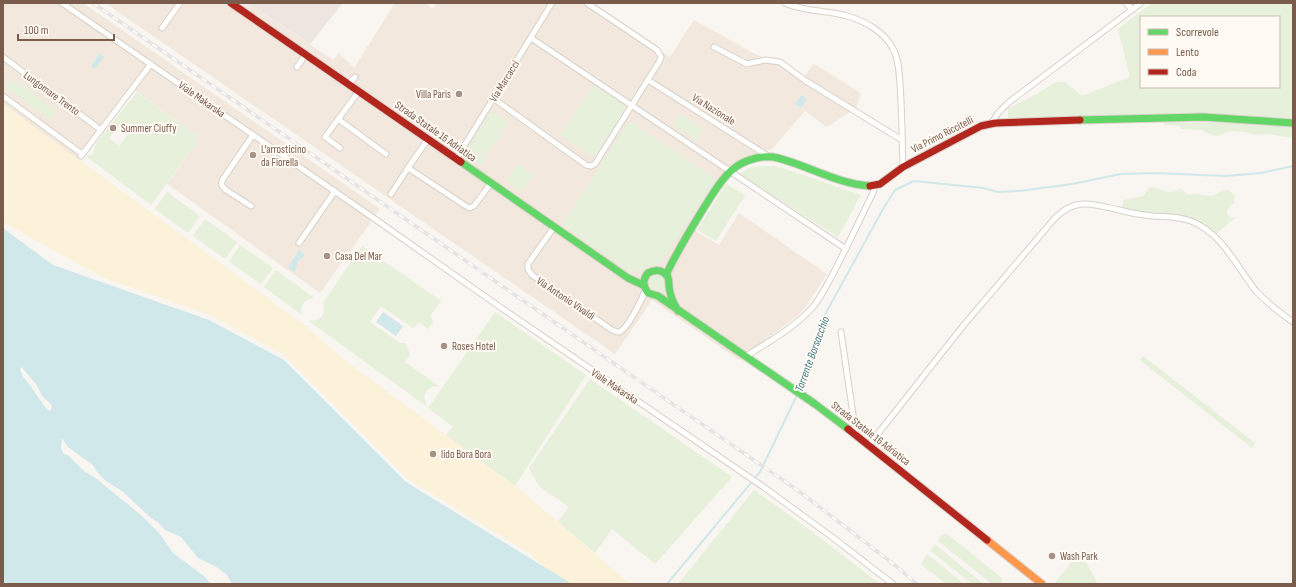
<svg xmlns="http://www.w3.org/2000/svg" width="1296" height="587" font-family="'Sofia Sans Condensed',sans-serif">
  <style>
    .residential { fill: #f2e8de }
    .industrial { fill: #ede5e0 }
    .green { fill: #e7f0db; fill-rule: evenodd }
    .sand { fill: #fbf2d9 }
    .water { fill: #d0e8ea }
    .pier { fill: #f9f5f0 }
    .lines { fill: none; stroke-linecap: round; stroke-linejoin: round }
    .stream { stroke: #d0e8ea; stroke-width: 2 }
    .street-casing { stroke: #d7d1cb; stroke-width: 7 }
    .fast-casing { stroke: #d9d2cb; stroke-width: 9 }
    .slow-casing { stroke: #d9d2cb; stroke-width: 9 }
    .jam-casing { stroke: #d9d2cb; stroke-width: 9 }
    .street { stroke: #fefefd; stroke-width: 5 }
    .fast { stroke: #63d668; stroke-width: 7 }
    .slow { stroke: #ff974d; stroke-width: 7 }
    .jam { stroke: #b3261e; stroke-width: 7 }
    .rail-casing { stroke: #e6e3e7; stroke-width: 3.5 }
    .rail { stroke: #fffaf3; stroke-width: 2; stroke-dasharray: 6; stroke-linecap: butt }
    .poi-dot { fill: #a69286; stroke: #fffaf3; stroke-width: 1.5 }
    .labels { text-anchor: middle; stroke-width: 4; stroke-linejoin: round; paint-order: stroke }
    .street-label { font-size: 11px; fill: #7a5c4d; stroke: #fffaf3 }
    .poi-label { font-size: 11px; fill: #7a5c4d; stroke: #fffaf3; text-anchor: start }
    .water-label { font-size: 12px; font-style: italic; fill: #437c86; stroke: #fffaf3 }
  </style>
  <rect width="100%" height="100%" fill="#f9f5f0"/>
  <g class="residential">
    <polygon points="3,3 83,3 380,209 320,293 167,184 200,138 131,87 79,160 3,104"/>
    <polygon points="105,3 248,3 333,60 339,53 354,68 395,3 425,3 433,9 436,3 593,3 670,57 694,20 753,53 804,77 814,64 861,93 856,108 827,127 805,111 773,148 733,165 694,230 719,245 739,213 827,274 802,312 739,360 652,300 615,354"/>
  </g>
  <polygon class="industrial" points="248,3 343,3 310,44"/>
  <g class="green">
    <path d="M1152 3H1293V119L1175 114 1008 119V108L1035 95 1056 82H1065L1082 96 1130 77 1118 29ZM1141 17H1279V87H1141Z"/>
    <polygon points="16,80 56,111 51,119 3,85 9,84"/>
    <polygon points="594,85 627,107 594,157 560,135"/>
    <path d="M137 92 200 138 151 205 86 156C96 155 93 149 97 142ZM120 124 130 132 119 146 109 138Z"/>
    <polygon points="491,111 509,122 481,164 464,153"/>
    <polygon points="680,114 704,129 697,140 673,125"/>
    <path d="M629 121 716 179 663 260C659 263 656 264 651 266 641 270 636 274 626 269L562 224Z"/>
    <polygon points="1163,122 1247,123 1293,127 1293,138 1268,134 1255,135 1246,132 1231,131 1217,136 1207,133 1202,130 1181,129 1180,126 1165,125"/>
    <polygon points="518,164 534,175 522,192 506,181"/>
    <polygon points="761,166 775,166 783,168 861,195 838,237 739,174 749,168"/>
    <polygon points="726,184 745,195 716,241 697,230"/>
    <path d="M1150 187C1164 188 1166 197 1181 189L1187 194C1190 195 1194 194 1197 194 1201 194 1205 196 1210 196 1216 196 1219 191 1225 190 1233 189 1236 197 1234 203 1228 207 1224 212 1230 218L1236 217 1216 234C1187 211 1156 216 1122 208L1123 202 1124 200 1143 196Z"/>
    <polygon points="167,192 200,216 188,233 155,209"/>
    <polygon points="205,219 237,242 225,259 193,236"/>
    <polygon points="240,245 273,268 261,284 229,262"/>
    <path d="M362 246 441 301 432 313 431 317 433 322 428 329 419 322 413 328 381 306 370 322 400 343H406L410 355 405 362 440 387C432 385 426 389 424 397L427 405 426 406 309 321C320 321 327 315 323 303Z"/>
    <path d="M276 270 314 298C304 299 299 306 302 315L264 287Z"/>
    <circle cx="656" cy="283" r="9"/>
    <polygon points="495,312 586,375 515,486 446,435 453,427 428,408"/>
    <polygon points="1143,356 1255,443 1252,448 1140,360"/>
    <polygon points="590,379 732,477 655,564 612,529 595,553 558,522 569,507 539,486 529,468"/>
    <polygon points="754,490 806,527 880,584 678,584"/>
    <polygon points="946,533 1003,579 1001,584 992,584 938,541 941,536"/>
    <polygon points="936,545 983,584 972,584 931,551 933,546"/>
    <polygon points="927,554 964,584 946,584 921,564"/>
    <polygon points="1074,559 1086,562 1097,582 1095,584 1054,584"/>
  </g>
  <polygon class="sand" points="3,104 306,326 338,355 524,493 630,584 565,584 529,553 408,479 286,356 210,315 102,277 3,222"/>
  <g class="water">
    <polygon points="100,53 104,57 95,69 91,66"/>
    <polygon points="801,95 807,99 801,108 795,104"/>
    <polygon points="3,228 53,265 209,320 284,360 406,482 572,584 3,584"/>
    <polygon points="299,250 305,255 297,262 297,267 294,272 288,267"/>
    <polygon points="383,312 403,326 396,336 376,322"/>
  </g>
  <g class="pier">
    <polygon points="22,367 24,370 36,384 43,397 51,404 52,408 50,411 45,407 27,381 23,377 20,369"/>
    <polygon points="62,438 68,447 93,465 97,472 106,481 122,491 151,518 159,523 165,530 181,537 198,558 218,568 227,575 232,584 211,584 204,576 173,553 160,534 141,515 94,477 84,471 69,456 63,453 61,448"/>
  </g>
  <g class="lines">
    <g class="stream">
      <polyline points="799,391 802,384 822,320 883,209 895,190 914,181 983,188 998,192 1019,191 1072,184 1121,174 1155,173 1226,176 1261,173 1293,166"/>
      <polyline points="667,584 760,472 797,395"/>
    </g>
    <g class="street-casing">
      <g id="street">
        <polyline points="62,3 372,217 500,307 765,488 832,537 893,584"/>
        <path d="M785 3C804 12 827 10 847 16 865 21 885 32 893 49 899 59 899 73 900 84 902 112 902 139 903 167"/>
        <polyline points="1126,3 1132,10"/>
        <polyline points="162,28 180,3"/>
        <polyline points="531,38 846,249"/>
        <polyline points="714,47 747,64 765,60 780,62 806,81 902,140"/>
        <polyline points="3,57 101,130"/>
        <polyline points="297,67 306,54"/>
        <polyline points="648,80 768,156"/>
        <polyline points="349,84 355,77"/>
        <polyline points="3,96 82,154"/>
        <polyline points="493,98 586,165 591,166 595,164 659,62 661,57 657,50 587,3"/>
        <polyline points="338,119 386,154"/>
        <polyline points="991,124 998,113 1009,102 1141,3"/>
        <polyline points="428,139 408,168 469,208 474,206 491,183"/>
        <polyline points="340,148 325,137 359,91"/>
        <polyline points="81,156 151,64"/>
        <polyline points="456,159 552,3"/>
        <polyline points="391,194 408,168"/>
        <path d="M251 206 226 190C222 186 220 184 223 179L253 135"/>
        <path d="M554 227 528 264V269L532 275 612 330C615 331 616 332 619 332 627 330 642 299 645 291"/>
        <polyline points="299,243 335,191"/>
        <polyline points="841,332 856,435"/>
        <path d="M746 356C769 342 795 327 813 307 822 296 828 283 835 270 848 245 860 219 873 193L874 186"/>
        <path d="M869 445 963 326 1055 218C1075 197 1094 204 1119 210 1130 213 1141 215 1152 216 1166 217 1178 216 1191 221 1223 234 1236 266 1256 291 1267 303 1280 313 1293 322"/>
      </g>
    </g>
    <g class="fast-casing">
      <g id="fast">
        <polyline points="1080,120 1203,117 1293,123"/>
        <polyline points="461,162 628,278 643,285"/>
        <path d="M666 275C677 251 691 229 705 206 713 194 720 180 732 170 743 160 763 154 778 158 809 166 838 184 870 186"/>
        <path d="M678 311C675 305 671 299 670 292 668 286 670 280 667 275 661 270 656 269 648 273 642 280 643 286 648 293L658 296 815 404 848 429"/>
      </g>
    </g>
    <g class="slow-casing">
      <polyline id="slow" points="987,540 1042,584"/>
    </g>
    <g class="jam-casing">
      <g id="jam">
        <polyline points="231,3 461,162"/>
        <polyline points="870,186 880,184 903,167 981,126 995,123 1080,120"/>
        <polyline points="848,429 987,540"/>
      </g>
    </g>
    <use href="#street" class="street"/>
    <use href="#fast" class="fast"/>
    <use href="#slow" class="slow"/>
    <use href="#jam" class="jam"/>
    <g class="rail-casing">
      <polyline id="rail" points="93,3 800,492 896,566 917,584"/>
    </g>
    <use href="#rail" class="rail"/>
  </g>
  <g class="poi-dot">
    <circle cx="459" cy="94" r="4"/>
    <circle cx="113" cy="128" r="4"/>
    <circle cx="253" cy="155" r="4"/>
    <circle cx="327" cy="256" r="4"/>
    <circle cx="444" cy="346" r="4"/>
    <circle cx="433" cy="454" r="4"/>
    <circle cx="1052" cy="556" r="4"/>
  </g>
  <g class="labels">
    <g class="street-label">
      <text transform="translate(504 81) rotate(-58)" y="4">Via Marcacci</text>
      <text transform="translate(52 93) rotate(36)" y="4">Lungomare Trento</text>
      <text transform="translate(202 99) rotate(35)" y="4">Viale Makarska</text>
      <text transform="translate(714 109) rotate(32)" y="4">Via Nazionale</text>
      <text transform="translate(436 131) rotate(35)" y="4">Strada Statale 16 Adriatica</text>
      <text transform="translate(942 134) rotate(-27)" y="4">Via Primo Riccitelli</text>
      <text transform="translate(566 298) rotate(34)" y="4">Via Antonio Vivaldi</text>
      <text transform="translate(615 386) rotate(34)" y="4">Viale Makarska</text>
      <text transform="translate(871 433) rotate(38)" y="4">Strada Statale 16 Adriatica</text>
    </g>
    <g class="poi-label">
      <text x="451" y="98" text-anchor="end">Villa Paris</text>
      <text x="121" y="132">Summer Ciuffy</text>
      <text x="261" y="153">L'arrosticino<tspan x="261" dy="13">da Fiorella</tspan></text>
      <text x="335" y="260">Casa Del Mar</text>
      <text x="452" y="350">Roses Hotel</text>
      <text x="441" y="458">lido Bora Bora</text>
      <text x="1060" y="560">Wash Park</text>
    </g>
    <g class="water-label">
      <text transform="translate(812 354) rotate(-70)" y="4">Torrente Borsacchio</text>
    </g>
  </g>
  <rect width="1296" height="587" fill="none" stroke="#7a5c4d" stroke-width="8"/>
  <rect x="1140" y="16" width="140" height="72" fill="#fffaf3" stroke="#cabbb1"/>
  <rect x="1148" y="29" width="20" height="6" fill="#63d668" stroke="#cabbb1"/>
  <text x="1176" y="36" font-size="12" fill="#7a5c4d">Scorrevole</text>
  <rect x="1148" y="49" width="20" height="6" fill="#ff974d" stroke="#cabbb1"/>
  <text x="1176" y="56" font-size="12" fill="#7a5c4d">Lento</text>
  <rect x="1148" y="69" width="20" height="6" fill="#b3261e" stroke="#cabbb1"/>
  <text x="1176" y="76" font-size="12" fill="#7a5c4d">Coda</text>
  <path d="M18 34v6h96v-6" fill="none" stroke="#7a5c4d" stroke-width="2"/>
  <text x="24" y="34" font-size="12" fill="#7a5c4d" stroke="#fffaf3" stroke-width="3" paint-order="stroke">100 m</text>
</svg>
